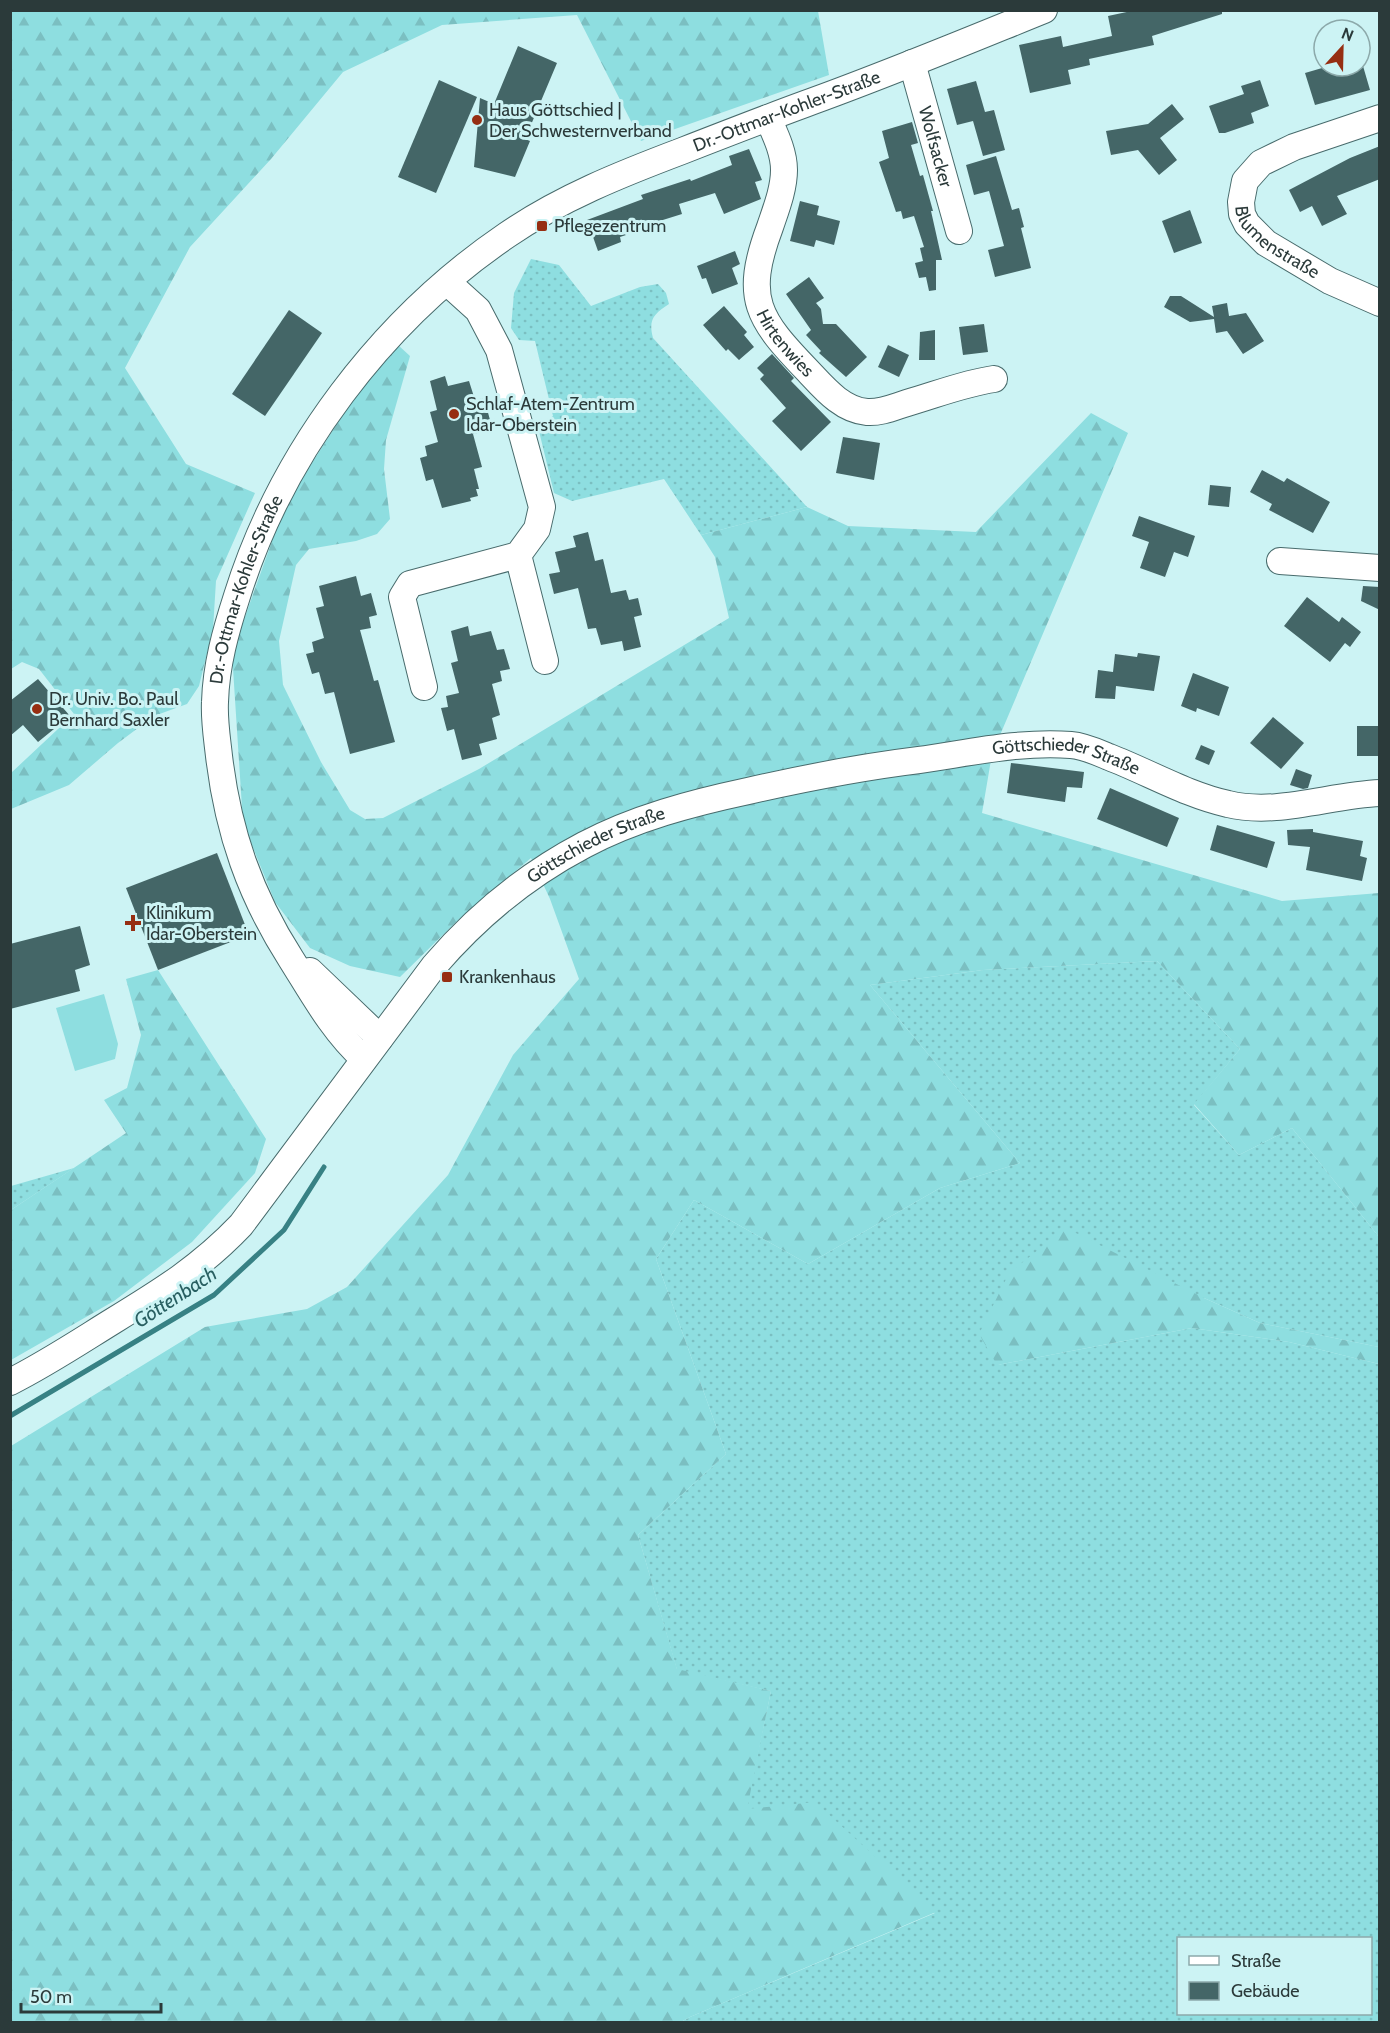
<svg xmlns="http://www.w3.org/2000/svg" width="1390" height="2033" font-family="Cabin,sans-serif">
  <style>
    .grass { fill: url(#grass-dots); fill-rule: evenodd }
    .forest { fill: url(#forest-firs) }
    .park { fill: #8edee0 }
    .lines { fill: none; stroke-linecap: round; stroke-linejoin: round }
    .stream { stroke: #378184; stroke-width: 5 }
    .building { fill: #446667 }
    .minor-casing { stroke: #486b6c; stroke-width: 28 }
    .minor { stroke: #fff; stroke-width: 26 }
    .poi-dot { fill: #962e12; stroke: #ccf3f4; stroke-width: 2 }
    .labels { text-anchor: middle; stroke-width: 6; stroke-linejoin: round; paint-order: stroke }
    .poi-label { font-size: 18px; fill: #2b3a3a; stroke: #ccf3f4; text-anchor: start }
    .street-label { font-size: 18px; fill: #2b3a3a; stroke: #ccf3f4 }
    .water-label { font-size: 20px; font-style: italic; fill: #285f61; stroke: #ccf3f4 }
  </style>
  <defs>
    <pattern id="grass-dots" width="8" height="8" patternUnits="userSpaceOnUse" patternTransform="scale(1.5)"><rect width="8" height="8" fill="#8edee0"/><path d="M2 2h.1M6 6h.1" fill="none" stroke="#7bbfc1" stroke-width="1.8" stroke-linecap="round"/></pattern>
    <pattern id="forest-firs" width="22" height="20" patternUnits="userSpaceOnUse" patternTransform="scale(1.5)"><rect width="22" height="20" fill="#8edee0"/><path d="M5 1l3.5 6h-7zM16 11l3.5 6h-7z" fill="#7bbfc1"/></pattern>
  </defs>
  <rect width="100%" height="100%" fill="#ccf3f4"/>
  <g class="grass">
    <path d="M531 259 559 265 591 306 640 287 658 284 666 293 669 304C654 314 648 319 653 338L807 507 701 535 664 479 572 501 554 493 538 427 553 416 535 341 519 340 511 328 514 293Z"/>
    <path d="M1157 961 1240 1049 1194 1105 1239 1155 1292 1128 1379 1237V1347L1260 1323 1204 1298 997 1365 1192 1328 1289 1342 1379 1364V2022H681L690 2017 935 1913 746 1809 771 1691 677 1670 638 1535 726 1454 656 1259 694 1200 808 1264 940 1188 1020 1163 870 985 983 970ZM1178 1938H1370V2014H1178Z"/>
    <polygon points="74,1168 11,1210 11,1186"/>
  </g>
  <g class="forest">
    <polygon points="11,10 818,11 829,75 641,141 577,15 442,25 343,72 271,159 190,247 125,368 186,464 255,493 216,581 213,629 199,686 187,704 154,716 118,743 69,785 11,809 11,773 74,714 39,669 22,662 11,669"/>
    <polygon points="398,345 410,356 386,440 384,469 390,519 377,534 356,541 309,549 296,565 279,641 283,685 321,762 350,810 365,819 383,818 479,769 729,618 715,557 701,535 807,507 848,526 976,532 1091,413 1128,433 992,754 982,813 1282,901 1379,893 1379,1237 1292,1128 1239,1155 1194,1104 1240,1049 1157,961 983,970 870,985 1020,1163 940,1188 808,1264 694,1200 656,1259 726,1454 638,1535 677,1669 771,1691 747,1809 815,1802 936,1912 690,2017 681,2022 11,2022 11,1446 205,1327 307,1309 347,1287 448,1175 513,1055 579,979 550,899 531,858 458,920 400,977 350,966 310,948 275,902 243,823 232,653 285,505 351,402"/>
    <polygon points="158,970 266,1139 255,1173 192,1242 114,1301 11,1360 11,1210 126,1133 104,1100 127,1088 141,1035 126,979"/>
    <polygon points="1066,1228 1204,1298 1260,1323 1379,1347 1379,1364 1289,1342 1192,1328 997,1365 979,1334 1009,1273"/>
  </g>
  <polygon class="park" points="104,994 118,1044 115,1059 75,1071 56,1008"/>
  <g class="lines">
    <polyline class="stream" points="10,1416 214,1295 284,1230 324,1167"/>
  </g>
  <g class="building">
    <polygon points="1136,10 1222,10 1222,14 1152,36 1154,45 1089,59 1090,65 1068,70 1071,84 1030,93 1019,45 1061,36 1063,47 1112,36 1108,16"/>
    <polygon points="518,46 557,63 525,139 530,141 515,177 474,167 480,98 494,104"/>
    <polygon points="1329,66 1363,66 1370,90 1315,105 1305,73"/>
    <polygon points="439,80 477,97 436,193 398,177"/>
    <polygon points="1260,80 1269,106 1251,113 1254,123 1225,133 1219,133 1209,106 1244,94 1241,86"/>
    <polygon points="976,81 985,112 994,110 1005,150 983,156 973,121 957,125 947,89"/>
    <polygon points="1172,104 1184,119 1160,138 1177,160 1159,175 1138,150 1111,155 1106,131 1148,124"/>
    <polygon points="912,122 918,143 911,145 920,176 923,175 933,211 931,211 942,260 936,260 936,290 929,291 926,277 919,278 915,263 923,261 920,248 924,247 914,216 903,219 901,211 896,212 879,162 889,158 882,131"/>
    <polygon points="1380,146 1380,179 1337,196 1347,214 1322,226 1312,206 1300,212 1289,190 1350,158"/>
    <polygon points="749,149 762,180 755,182 761,199 724,214 715,193 679,204 682,214 634,229 635,232 620,237 621,242 598,251 587,220 643,199 641,195 690,179 691,181 732,165 729,156"/>
    <polygon points="996,156 1012,210 1019,208 1024,227 1021,228 1031,268 995,277 988,250 1004,246 989,191 974,195 966,165"/>
    <polygon points="800,201 819,206 817,215 840,221 834,245 816,240 814,247 790,241"/>
    <polygon points="1190,210 1202,243 1174,253 1162,221"/>
    <polygon points="735,251 740,264 732,268 738,284 712,294 706,278 702,279 697,266"/>
    <polygon points="809,277 824,298 816,303 821,309 823,324 836,324 867,357 846,377 819,353 821,351 806,335 811,330 786,294"/>
    <polygon points="1170,296 1181,296 1214,317 1212,306 1227,303 1229,316 1246,313 1264,341 1243,354 1227,331 1216,333 1214,319 1190,322 1164,307"/>
    <polygon points="724,306 747,332 744,335 754,347 739,360 728,349 726,351 703,325"/>
    <polygon points="289,310 322,333 265,416 232,394"/>
    <polygon points="984,324 988,352 963,355 959,327"/>
    <polygon points="935,330 935,360 919,360 920,332"/>
    <polygon points="888,345 909,355 899,377 878,367"/>
    <polygon points="772,354 794,378 791,381 831,422 801,451 772,421 786,408 760,379 764,375 757,368"/>
    <polygon points="445,376 448,386 469,381 475,400 484,398 490,420 481,422 484,432 473,434 482,467 474,469 479,489 476,489 478,496 470,498 471,501 442,508 433,479 426,481 420,458 427,456 425,446 438,442 430,412 437,410 430,381"/>
    <polygon points="843,437 880,443 874,480 836,473"/>
    <polygon points="1262,470 1284,482 1287,478 1330,502 1313,533 1269,510 1272,504 1250,492"/>
    <polygon points="1210,485 1231,487 1229,507 1208,505"/>
    <polygon points="1139,516 1195,536 1188,557 1174,552 1165,577 1140,568 1149,542 1132,536"/>
    <polygon points="588,532 595,561 603,559 611,593 626,590 629,600 638,598 642,615 634,617 641,647 624,651 622,641 601,645 596,628 588,629 578,588 554,594 549,574 560,572 555,552 576,547 573,536"/>
    <polygon points="356,576 361,596 371,593 377,615 369,617 371,628 360,630 374,681 378,680 395,742 350,754 334,692 325,694 319,672 312,674 306,654 314,652 312,642 324,638 316,608 324,606 319,586"/>
    <polygon points="1363,586 1380,587 1380,610 1361,601"/>
    <polygon points="1307,597 1339,622 1342,617 1361,632 1350,647 1345,643 1330,662 1284,626"/>
    <polygon points="468,626 470,636 491,631 497,650 504,649 510,669 500,671 502,681 492,684 500,715 492,718 497,739 479,744 482,755 462,760 454,729 447,731 441,708 448,707 446,696 459,693 451,663 458,661 451,631"/>
    <polygon points="1138,653 1160,656 1154,691 1116,686 1115,699 1095,698 1098,670 1113,672 1115,654 1137,657"/>
    <polygon points="1193,673 1229,687 1219,716 1197,708 1196,712 1181,706"/>
    <polygon points="38,679 70,716 38,742 23,725 10,736 10,701"/>
    <polygon points="1273,717 1304,743 1281,769 1250,743"/>
    <rect x="1357" y="726" width="23" height="30"/>
    <polygon points="1201,745 1215,751 1209,765 1195,759"/>
    <polygon points="1011,763 1084,772 1082,788 1067,787 1065,802 1007,793"/>
    <polygon points="1296,769 1312,775 1308,788 1303,789 1290,785"/>
    <polygon points="1110,788 1179,818 1167,847 1097,819"/>
    <polygon points="1217,825 1275,842 1267,868 1210,850"/>
    <polygon points="1313,829 1313,832 1363,841 1360,856 1367,858 1362,881 1306,870 1310,847 1288,845 1287,830"/>
    <polygon points="217,853 249,935 158,970 126,888"/>
    <polygon points="80,926 90,965 75,970 80,991 10,1009 10,944"/>
  </g>
  <g class="lines">
    <g class="minor-casing">
      <g id="minor">
        <path id="s1" d="M912 63 959 231"/>
        <path id="s2" d="M768 118C775 134 784 152 784 170 784 189 776 209 770 227 743 299 758 319 808 371 824 388 842 410 867 412 881 413 894 407 907 403 935 395 965 383 994 379"/>
        <path id="s3" d="M1380 118 1294 147 1261 163 1245 181 1241 202 1242 214 1247 224 1266 243 1330 281 1380 303"/>
        <polyline points="518,555 545,661"/>
        <polyline points="1280,561 1380,568"/>
        <polyline points="424,687 402,597 410,584 518,555 537,529 542,507 499,350 478,310 447,282"/>
        <polyline points="310,971 380,1038"/>
        <path id="s4" d="M364 1059C333 1031 313 994 291 959 250 895 228 832 219 756 217 738 214 720 215 702 216 665 226 630 237 596 282 452 382 320 507 235 561 198 621 174 682 151 723 135 764 119 805 104 886 75 965 42 1044 10"/>
        <path id="s5" d="M10 1382C46 1364 79 1342 113 1321 162 1291 201 1267 241 1225L434 966C476 917 527 875 584 845 635 818 692 803 748 791 805 778 862 767 919 760 969 753 1020 741 1071 745 1084 746 1097 752 1109 757 1148 772 1187 795 1228 804 1277 816 1330 795 1380 793"/>
      </g>
    </g>
    <use href="#minor" class="minor"/>
  </g>
  <g class="poi-dot">
    <circle cx="477" cy="120" r="6"/>
    <rect x="536" y="220" width="12" height="12" rx="3"/>
    <circle cx="454" cy="414" r="6"/>
    <circle cx="37" cy="709" r="6"/>
    <path d="M130 914h6v6h6v6h-6v6h-6v-6h-6v-6h6z"/>
    <rect x="441" y="971" width="12" height="12" rx="3"/>
  </g>
  <g class="labels">
    <g class="poi-label">
      <text x="489" y="116">Haus Göttschied |<tspan x="489" dy="21">Der Schwesternverband</tspan></text>
      <text x="554" y="232">Pflegezentrum</text>
      <text x="466" y="410">Schlaf-Atem-Zentrum<tspan x="466" dy="21">Idar-Oberstein</tspan></text>
      <text x="49" y="705">Dr. Univ. Bo. Paul<tspan x="49" dy="21">Bernhard Saxler</tspan></text>
      <text x="146" y="919">Klinikum<tspan x="146" dy="21">Idar-Oberstein</tspan></text>
      <text x="459" y="983">Krankenhaus</text>
    </g>
    <g class="street-label">
      <text dy="6" stroke="none"><textPath href="#s4" startOffset="1270">Dr.-Ottmar-Kohler-Straße</textPath></text>
      <text dy="6" stroke="none"><textPath href="#s1" startOffset="87">Wolfsacker</textPath></text>
      <text dy="6" stroke="none"><textPath href="#s3" startOffset="230">Blumenstraße</textPath></text>
      <text dy="6" stroke="none"><textPath href="#s2" startOffset="240">Hirtenwies</textPath></text>
      <text dy="6" stroke="none"><textPath href="#s4" startOffset="513">Dr.-Ottmar-Kohler-Straße</textPath></text>
      <text dy="6" stroke="none"><textPath href="#s5" startOffset="1294">Göttschieder Straße</textPath></text>
      <text dy="6" stroke="none"><textPath href="#s5" startOffset="808">Göttschieder Straße</textPath></text>
    </g>
    <g class="water-label">
      <text transform="translate(175 1297) rotate(-33)" y="7">Göttenbach</text>
    </g>
  </g>
  <rect width="1390" height="2033" fill="none" stroke="#2b3a3a" stroke-width="24"/>
  <rect x="1177" y="1937" width="195" height="78" fill="#ccf3f4" stroke="#8ca9aa" stroke-width="1.5"/>
  <rect x="1189" y="1956" width="30" height="9" fill="#ffffff" stroke="#8ca9aa" stroke-width="1.5"/>
  <text x="1231" y="1967" font-size="18" fill="#2b3a3a">Straße</text>
  <rect x="1189" y="1982" width="30" height="18" fill="#446667" stroke="#8ca9aa" stroke-width="1.5"/>
  <text x="1231" y="1997" font-size="18" fill="#2b3a3a">Gebäude</text>
  <g transform="translate(1342 48) rotate(22)"><circle r="28" fill="#ccf3f4" stroke="#8ca9aa" stroke-width="1.5"/>
  <path d="M0-4.5L10 22L0 15L-10 22Z" fill="#962e12"/>
  <text y="-9" font-size="16" font-weight="bold" text-anchor="middle" fill="#2b3a3a">N</text>
  </g>
  <path d="M21 2003v9h140v-9" fill="none" stroke="#2b3a3a" stroke-width="3"/>
  <text x="30" y="2003" font-size="18" fill="#2b3a3a" stroke="#ccf3f4" stroke-width="4.5" paint-order="stroke">50 m</text>
</svg>
